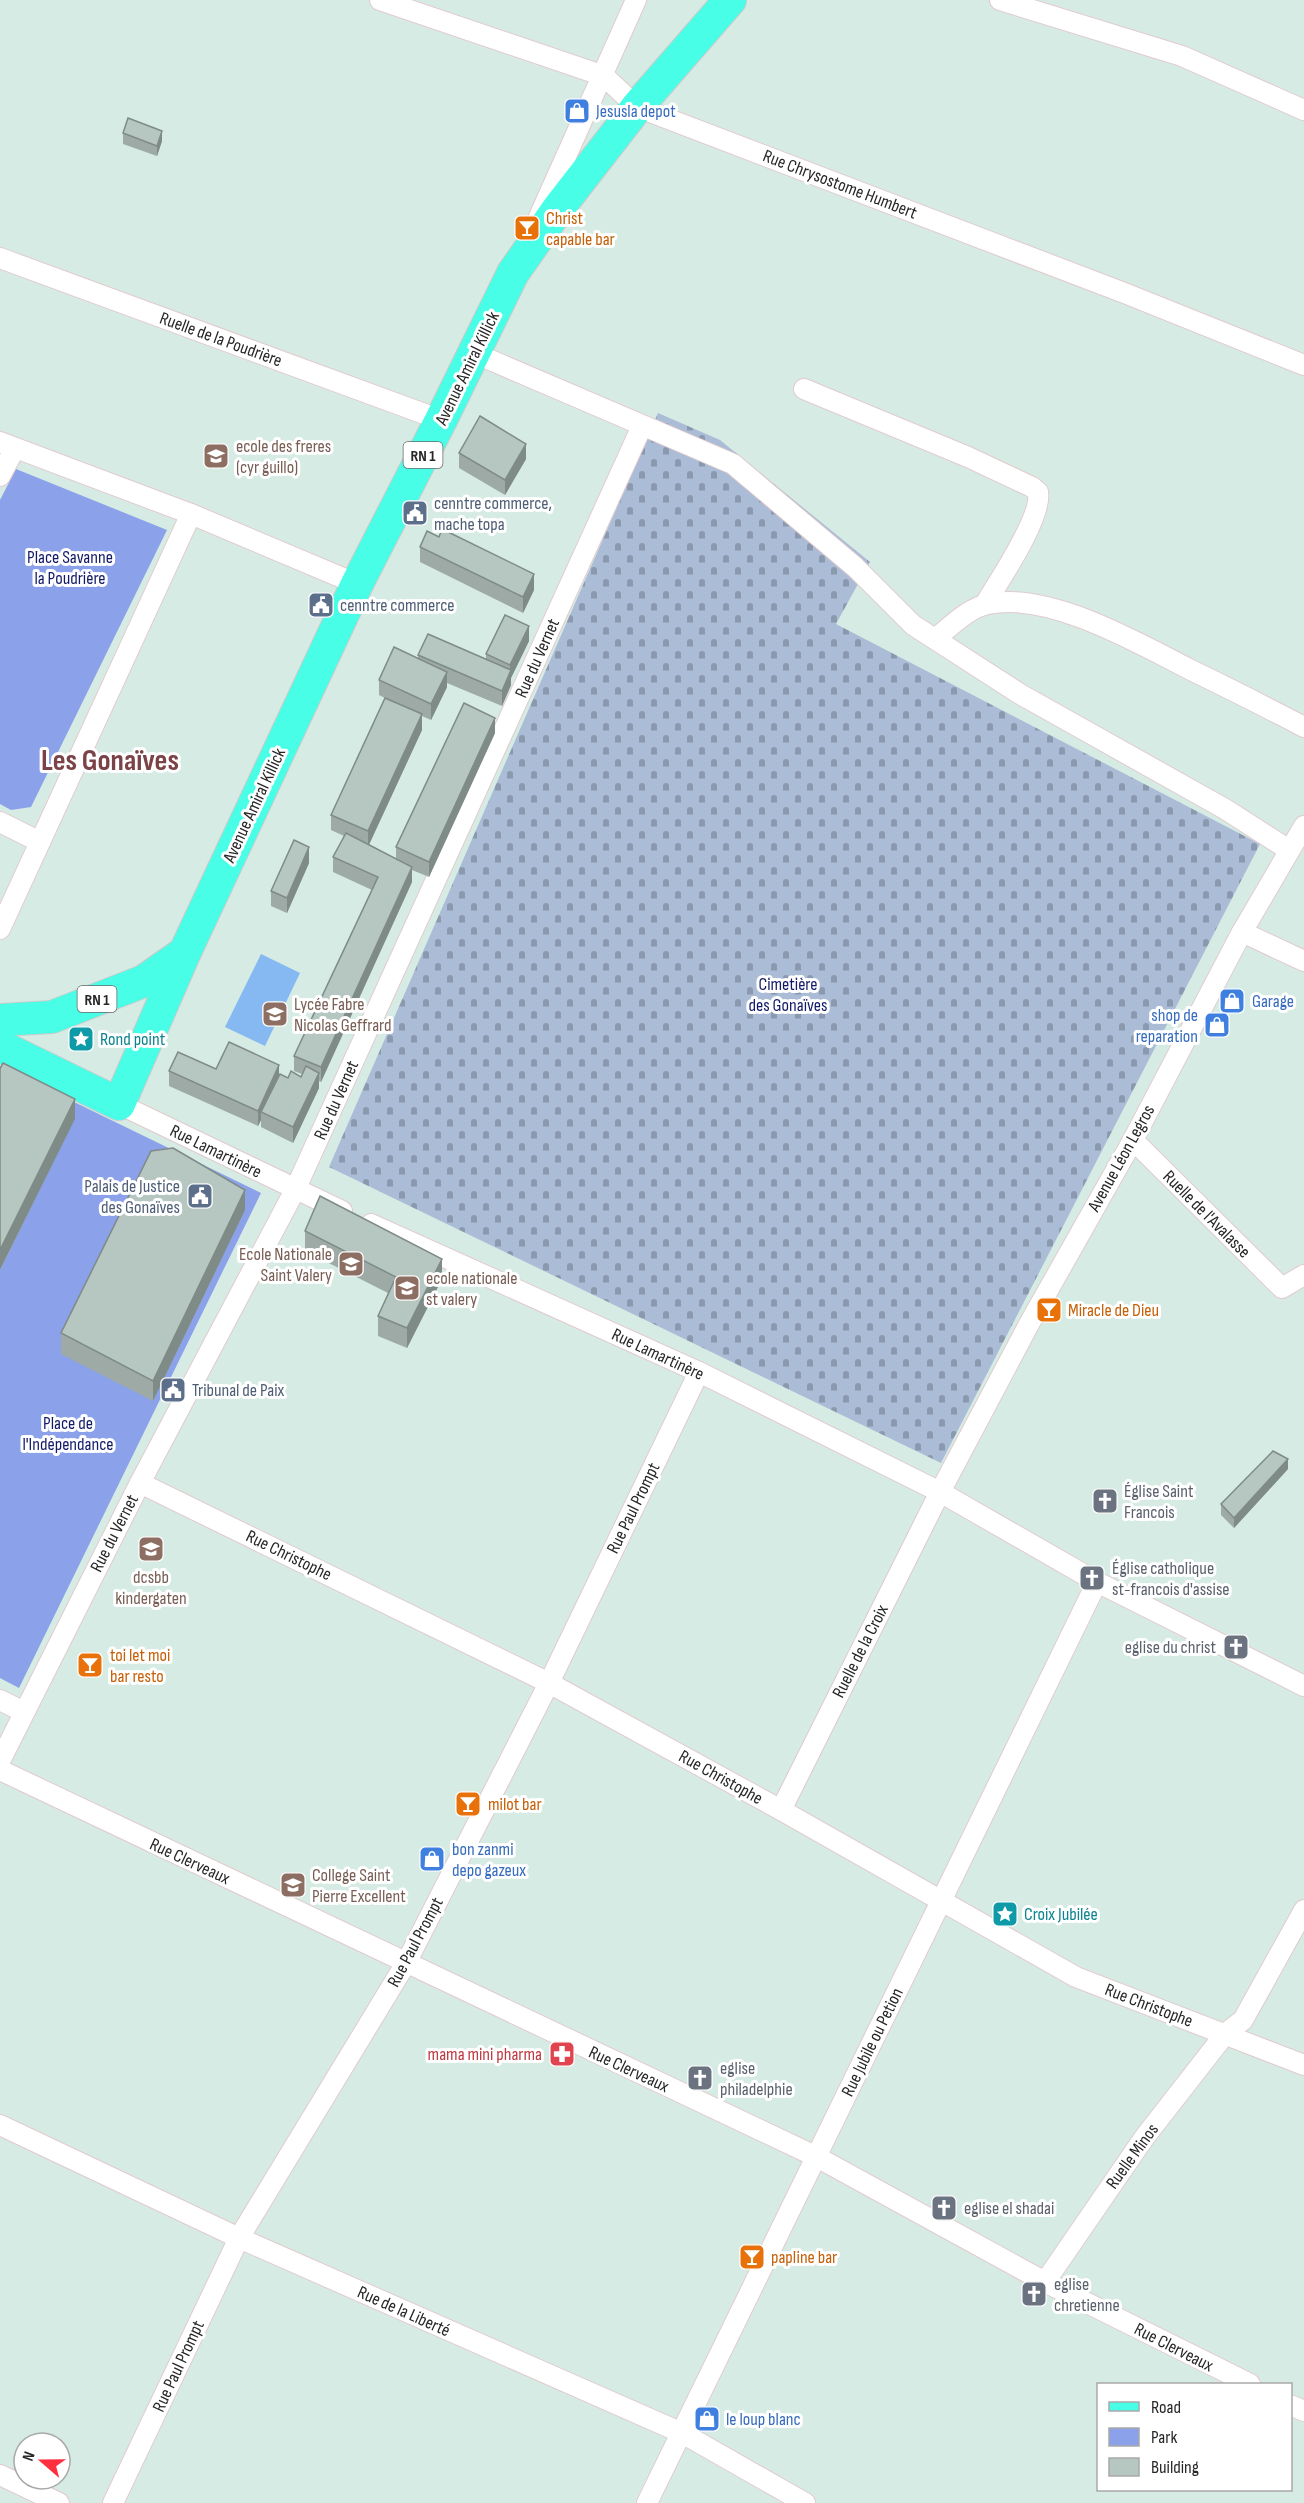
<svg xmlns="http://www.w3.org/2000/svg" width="1304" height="2503" font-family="'Sofia Sans Condensed',sans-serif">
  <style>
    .cemetery { fill: url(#cemetery-stones) }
    .park { fill: #8ba1e9 }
    .pitch { fill: #86b8f1 }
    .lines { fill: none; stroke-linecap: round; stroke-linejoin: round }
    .minor-casing { stroke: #e2cbcd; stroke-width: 22 }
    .primary-casing { stroke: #cbcbcb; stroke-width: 34 }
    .minor { stroke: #fff; stroke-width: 20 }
    .primary { stroke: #48fee7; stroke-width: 32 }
    .wall { fill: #9daaa6 }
    .shaded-wall { fill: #7f8b87 }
    .building { fill: #b6c6c1; stroke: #7f8b87; stroke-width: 1.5 }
    .labels { text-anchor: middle; stroke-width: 6; stroke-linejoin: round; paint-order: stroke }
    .shield { fill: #fff; stroke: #686868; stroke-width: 1.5 }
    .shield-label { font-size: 16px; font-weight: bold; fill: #272727 }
    .shop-label { font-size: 18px; fill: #366cbe; stroke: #fff; text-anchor: start }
    .street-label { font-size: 18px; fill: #272727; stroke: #fff }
    .food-label { font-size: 18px; fill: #c56008; stroke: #fff; text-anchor: start }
    .education-label { font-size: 18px; fill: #785e54; stroke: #fff; text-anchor: start }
    .service-label { font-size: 18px; fill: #4e5e75; stroke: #fff; text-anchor: start }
    .park-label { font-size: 18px; fill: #121a68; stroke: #fff }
    .culture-label { font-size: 18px; fill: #0d838f; stroke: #fff; text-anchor: start }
    .worship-label { font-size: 18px; fill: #5b616d; stroke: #fff; text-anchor: start }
    .health-label { font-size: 18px; fill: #be3a42; stroke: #fff; text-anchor: end }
    .town-label { font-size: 30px; font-weight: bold; fill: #7b4347; stroke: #fff }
  </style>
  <defs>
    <pattern id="cemetery-stones" width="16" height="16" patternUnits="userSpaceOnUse" patternTransform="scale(1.5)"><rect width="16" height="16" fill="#abbcd7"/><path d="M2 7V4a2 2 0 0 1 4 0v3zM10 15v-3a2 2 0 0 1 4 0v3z" fill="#8b99ae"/></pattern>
  </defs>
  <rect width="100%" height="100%" fill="#d6ebe4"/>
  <polygon class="cemetery" points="658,413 720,440 870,562 836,624 1260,844 941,1463 329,1167"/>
  <g class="park">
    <polygon points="16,469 167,530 31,807 11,810 0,804 0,500"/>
    <polygon points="0,1066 261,1193 19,1688 0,1678 0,1270 74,1120 0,1089"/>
  </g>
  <polygon class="pitch" points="261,954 300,973 265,1046 225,1027"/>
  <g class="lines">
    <g class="minor-casing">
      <g id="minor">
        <polyline points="380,0 604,76 637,107 1127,294 1304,365"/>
        <polyline points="1000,0 1182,56 1304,110"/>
        <polyline points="538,219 636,0"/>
        <polyline points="0,258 441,420"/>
        <polyline points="474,353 733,464 855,567 913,625 1020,694 1225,809 1289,850"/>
        <path d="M804 389 968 457 1032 487 1038 492C1043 516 999 581 985 604"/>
        <polyline points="0,442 191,514 357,584"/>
        <polyline points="0,476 15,448"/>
        <path d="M935 639C950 627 968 608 988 604 1048 591 1136 642 1189 669 1228 688 1266 707 1304 727"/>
        <polyline points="0,822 40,842"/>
        <polyline points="0,929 191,514"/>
        <polyline points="1242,932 1304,961"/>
        <polyline points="119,1104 342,1211"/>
        <polyline points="1133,1140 1282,1288 1304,1275"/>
        <polyline points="371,1224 699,1372 940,1492 1097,1582 1304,1686"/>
        <polyline points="140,1483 549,1683 781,1810 1076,1977 1304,2065"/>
        <polyline points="0,1700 24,1712"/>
        <polyline points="0,1761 140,1483 295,1190 642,426"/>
        <polyline points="0,1770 815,2156 1045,2282 1250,2384"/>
        <polyline points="781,1810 940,1492 1029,1324 1133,1140 1242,932 1304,826"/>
        <polyline points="0,2125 239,2238 682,2433 805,2503"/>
        <polyline points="1045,2282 1144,2138 1225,2034 1243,2020 1304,1910"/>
        <polyline points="1290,2405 1304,2411"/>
        <polyline points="0,2475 59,2503"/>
        <polyline points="113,2503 239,2238 406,1963 549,1683 699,1372"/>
        <polyline points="647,2503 1097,1582"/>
      </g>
    </g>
    <g class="primary-casing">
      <g id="primary">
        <polyline points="0,1020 52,1017 144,981 184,953"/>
        <polyline points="0,1046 119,1104 185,952 357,584 441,420 513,273 560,206 637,107 730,0"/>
      </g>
    </g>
    <use href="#minor" class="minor"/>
    <use href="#primary" class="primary"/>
  </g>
  <g class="wall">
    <polygon points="123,133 162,141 157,156 123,144"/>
    <polygon points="459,453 526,459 505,495 459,468"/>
    <polygon points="439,537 534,590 523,613 420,562 420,547"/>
    <polygon points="529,641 511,678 511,685 502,706 447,683 447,687 431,720 422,716 422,730 369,844 396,859 396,847 495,733 429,877 412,870 412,882 321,1082 319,1081 319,1088 293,1143 261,1127 261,1120 258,1126 169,1086 169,1071 216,1069 279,1075 288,1078 301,1077 302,1074 294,1071 294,1056 372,890 333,872 333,857 344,836 331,830 331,815 385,698 379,695 379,680 418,658 418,655 486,659 486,654"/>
    <polygon points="309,863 287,913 271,906 271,891"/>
    <polygon points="245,1210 153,1401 61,1354 61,1333"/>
    <polygon points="305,1231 442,1279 407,1348 378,1336 378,1316 388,1293 305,1251"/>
    <polygon points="1288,1469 1234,1528 1221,1515 1221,1504"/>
  </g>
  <g class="shaded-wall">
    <polygon points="162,131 162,141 157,156 157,146"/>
    <polygon points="526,444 526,459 505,495 505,480"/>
    <polygon points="534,574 534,590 523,613 523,597"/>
    <polygon points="529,626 529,641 511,678 511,685 502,706 502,691 510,672 510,665"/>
    <polygon points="447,672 447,687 431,720 431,704"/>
    <polygon points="422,714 422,730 368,847 368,831"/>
    <polygon points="495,718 495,733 429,877 429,862"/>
    <polygon points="309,847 309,863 287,913 287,898"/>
    <polygon points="412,867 412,882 321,1082 321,1067"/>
    <polygon points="279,1065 279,1080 261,1112 261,1120 258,1126 258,1111"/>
    <polygon points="319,1073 319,1088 293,1143 293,1127"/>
    <polygon points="75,1099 75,1119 0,1270 0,1250"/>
    <polygon points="245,1190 245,1210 153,1401 153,1381"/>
    <polygon points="442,1259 442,1279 407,1348 407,1328"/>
    <polygon points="1288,1459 1288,1469 1234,1528 1234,1518"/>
  </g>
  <g class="building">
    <polygon points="128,118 162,131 157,146 123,133"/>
    <polygon points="480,416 526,444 505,480 459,453"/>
    <polygon points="442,529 534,574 523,597 420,547 427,531 439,537"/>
    <polygon points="505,615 529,626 510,665 486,654"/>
    <polygon points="428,634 511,670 502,691 418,655"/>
    <polygon points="394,647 447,672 431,704 379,680"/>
    <polygon points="385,698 422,714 368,831 331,815"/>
    <polygon points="464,703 495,718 429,862 396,847"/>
    <polygon points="346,833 412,867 321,1067 294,1056 378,877 333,857"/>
    <polygon points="294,840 309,847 287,898 271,891"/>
    <polygon points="229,1042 279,1065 258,1111 169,1071 178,1052 216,1069"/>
    <polygon points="3,1063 75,1099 0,1250 0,1069"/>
    <polygon points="306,1066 319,1073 293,1127 261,1112 280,1074 288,1078 291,1071 301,1077"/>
    <polygon points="173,1148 245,1190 153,1381 61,1333 151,1151"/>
    <polygon points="320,1196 442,1259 407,1328 378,1316 396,1277 305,1231"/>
    <polygon points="1273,1451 1288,1459 1234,1518 1221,1504"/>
  </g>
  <defs>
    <g id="shop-square" transform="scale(1.35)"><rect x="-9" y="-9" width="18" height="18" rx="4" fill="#3f7fe0" stroke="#fff"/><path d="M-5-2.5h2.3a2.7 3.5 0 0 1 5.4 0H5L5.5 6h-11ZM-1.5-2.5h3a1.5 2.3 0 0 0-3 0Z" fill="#fff"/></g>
    <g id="bar-square" transform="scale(1.35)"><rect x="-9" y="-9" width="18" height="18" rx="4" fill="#e8710a" stroke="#fff"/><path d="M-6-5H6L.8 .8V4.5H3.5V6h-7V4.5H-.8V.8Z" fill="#fff"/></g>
    <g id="school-square" transform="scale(1.35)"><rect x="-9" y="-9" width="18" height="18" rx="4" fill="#8d6e63" stroke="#fff"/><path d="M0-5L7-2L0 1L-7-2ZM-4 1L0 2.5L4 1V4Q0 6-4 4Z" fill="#fff"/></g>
    <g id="civic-square" transform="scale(1.35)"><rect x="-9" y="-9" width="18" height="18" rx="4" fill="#5c6f8a" stroke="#fff"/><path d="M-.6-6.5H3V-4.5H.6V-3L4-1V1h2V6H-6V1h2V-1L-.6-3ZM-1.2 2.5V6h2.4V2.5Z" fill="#fff"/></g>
    <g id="sight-square" transform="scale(1.35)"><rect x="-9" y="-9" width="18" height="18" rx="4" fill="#0f9aa8" stroke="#fff"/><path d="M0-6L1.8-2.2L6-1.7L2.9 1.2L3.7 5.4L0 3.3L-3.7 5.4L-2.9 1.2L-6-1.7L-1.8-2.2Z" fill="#fff"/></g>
    <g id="church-square" transform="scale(1.35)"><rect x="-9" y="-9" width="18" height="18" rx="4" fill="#6b7280" stroke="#fff"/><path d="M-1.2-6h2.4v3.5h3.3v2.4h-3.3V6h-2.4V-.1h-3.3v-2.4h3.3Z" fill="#fff"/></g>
    <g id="pharmacy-square" transform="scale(1.35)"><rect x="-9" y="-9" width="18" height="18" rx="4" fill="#e0444e" stroke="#fff"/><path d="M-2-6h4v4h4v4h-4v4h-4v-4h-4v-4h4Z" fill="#fff"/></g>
  </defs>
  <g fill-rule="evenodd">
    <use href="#shop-square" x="577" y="111"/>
    <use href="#bar-square" x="527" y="228"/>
    <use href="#school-square" x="216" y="456"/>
    <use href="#civic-square" x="415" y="513"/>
    <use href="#civic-square" x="321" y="605"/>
    <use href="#shop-square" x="1232" y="1001"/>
    <use href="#school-square" x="275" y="1014"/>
    <use href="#shop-square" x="1217" y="1025"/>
    <use href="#sight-square" x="81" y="1039"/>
    <use href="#civic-square" x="200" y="1196"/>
    <use href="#school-square" x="351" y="1264"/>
    <use href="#school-square" x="407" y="1288"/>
    <use href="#bar-square" x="1049" y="1310"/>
    <use href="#civic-square" x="173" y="1390"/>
    <use href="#church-square" x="1105" y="1501"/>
    <use href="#school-square" x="151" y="1549"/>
    <use href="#church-square" x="1092" y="1578"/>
    <use href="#church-square" x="1236" y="1647"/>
    <use href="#bar-square" x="90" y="1665"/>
    <use href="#bar-square" x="468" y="1804"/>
    <use href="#shop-square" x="432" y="1859"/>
    <use href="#school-square" x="293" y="1885"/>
    <use href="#sight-square" x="1005" y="1914"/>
    <use href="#pharmacy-square" x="562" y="2054"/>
    <use href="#church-square" x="700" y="2078"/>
    <use href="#church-square" x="944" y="2208"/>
    <use href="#bar-square" x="752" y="2257"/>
    <use href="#church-square" x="1034" y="2294"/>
    <use href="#shop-square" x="707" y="2419"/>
  </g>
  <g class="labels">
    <g class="shield">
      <rect x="403.5" y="442" width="39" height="26" rx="4.5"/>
      <rect x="77.5" y="986" width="39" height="26" rx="4.5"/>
    </g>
    <g class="shield-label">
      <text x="423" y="461">RN 1</text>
      <text x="97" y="1005">RN 1</text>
    </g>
    <g class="shop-label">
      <text x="596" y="117">Jesusla depot</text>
      <text x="1252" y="1007">Garage</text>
      <text x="1198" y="1021" text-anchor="end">shop de<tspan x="1198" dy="21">reparation</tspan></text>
      <text x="452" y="1855">bon zanmi<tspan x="452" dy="21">depo gazeux</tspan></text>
      <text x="726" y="2425">le loup blanc</text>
    </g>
    <g class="street-label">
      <text transform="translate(840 184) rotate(21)" y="6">Rue Chrysostome Humbert</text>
      <text transform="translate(221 339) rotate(20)" y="6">Ruelle de la Poudrière</text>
      <text transform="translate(467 368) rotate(-64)" y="6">Avenue Amiral Killick</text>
      <text transform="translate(537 658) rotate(-66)" y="6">Rue du Vernet</text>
      <text transform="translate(254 805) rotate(-65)" y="6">Avenue Amiral Killick</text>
      <text transform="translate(336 1100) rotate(-66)" y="6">Rue du Vernet</text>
      <text transform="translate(216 1151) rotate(26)" y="6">Rue Lamartinère</text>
      <text transform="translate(1121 1158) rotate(-61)" y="6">Avenue Léon Legros</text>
      <text transform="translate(1207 1214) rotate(45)" y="6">Ruelle de l'Avalasse</text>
      <text transform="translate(658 1354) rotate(25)" y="6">Rue Lamartinère</text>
      <text transform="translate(633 1508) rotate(-64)" y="6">Rue Paul Prompt</text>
      <text transform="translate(114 1533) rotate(-63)" y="6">Rue du Vernet</text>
      <text transform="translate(289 1555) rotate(26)" y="6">Rue Christophe</text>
      <text transform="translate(860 1651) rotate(-63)" y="6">Ruelle de la Croix</text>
      <text transform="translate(721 1777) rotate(29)" y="6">Rue Christophe</text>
      <text transform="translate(190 1861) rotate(25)" y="6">Rue Clerveaux</text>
      <text transform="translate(415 1942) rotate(-62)" y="6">Rue Paul Prompt</text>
      <text transform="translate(1149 2005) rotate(21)" y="6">Rue Christophe</text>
      <text transform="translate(872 2042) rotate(-64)" y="6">Rue Jubile ou Petion</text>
      <text transform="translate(629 2069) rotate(25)" y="6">Rue Clerveaux</text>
      <text transform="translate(1132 2156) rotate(-54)" y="6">Ruelle Minos</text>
      <text transform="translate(404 2311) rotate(24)" y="6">Rue de la Liberté</text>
      <text transform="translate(1174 2347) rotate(27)" y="6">Rue Clerveaux</text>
      <text transform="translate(178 2366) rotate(-65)" y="6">Rue Paul Prompt</text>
    </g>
    <g class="food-label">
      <text x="546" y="224">Christ<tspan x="546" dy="21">capable bar</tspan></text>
      <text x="1068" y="1316">Miracle de Dieu</text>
      <text x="110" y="1661">toi let moi<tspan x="110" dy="21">bar resto</tspan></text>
      <text x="488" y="1810">milot bar</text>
      <text x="771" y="2263">papline bar</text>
    </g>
    <g class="education-label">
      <text x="236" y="452">ecole des freres<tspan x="236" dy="21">(cyr guillo)</tspan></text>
      <text x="294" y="1010">Lycée Fabre<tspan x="294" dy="21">Nicolas Geffrard</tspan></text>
      <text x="332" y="1260" text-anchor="end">Ecole Nationale<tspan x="332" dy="21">Saint Valery</tspan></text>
      <text x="426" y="1284">ecole nationale<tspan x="426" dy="21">st valery</tspan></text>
      <text x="151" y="1583" text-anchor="middle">dcsbb<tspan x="151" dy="21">kindergaten</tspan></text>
      <text x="312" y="1881">College Saint<tspan x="312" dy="21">Pierre Excellent</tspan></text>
    </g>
    <g class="service-label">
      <text x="434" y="509">cenntre commerce,<tspan x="434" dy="21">mache topa</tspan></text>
      <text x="340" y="611">cenntre commerce</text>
      <text x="180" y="1192" text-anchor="end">Palais de Justice<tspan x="180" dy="21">des Gonaïves</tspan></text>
      <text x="192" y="1396">Tribunal de Paix</text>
    </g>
    <g class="park-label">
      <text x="70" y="563">Place Savanne<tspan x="70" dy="21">la Poudrière</tspan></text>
      <text x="788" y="990">Cimetière<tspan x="788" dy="21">des Gonaïves</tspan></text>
      <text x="68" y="1429">Place de<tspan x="68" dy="21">l'Indépendance</tspan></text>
    </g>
    <g class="culture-label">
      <text x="100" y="1045">Rond point</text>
      <text x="1024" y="1920">Croix Jubilée</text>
    </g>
    <g class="worship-label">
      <text x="1124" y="1497">Église Saint<tspan x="1124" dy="21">Francois</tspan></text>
      <text x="1112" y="1574">Église catholique<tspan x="1112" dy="21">st-francois d'assise</tspan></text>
      <text x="1216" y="1653" text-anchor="end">eglise du christ</text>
      <text x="720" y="2074">eglise<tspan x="720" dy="21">philadelphie</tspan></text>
      <text x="964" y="2214">eglise el shadai</text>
      <text x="1054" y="2290">eglise<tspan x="1054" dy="21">chretienne</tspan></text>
    </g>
    <g class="health-label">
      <text x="542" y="2060">mama mini pharma</text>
    </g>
    <g class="town-label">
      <text x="110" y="770">Les Gonaïves</text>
    </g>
  </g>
  <rect x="1097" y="2383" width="195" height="108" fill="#ffffff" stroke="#a9a9a9" stroke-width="1.5"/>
  <rect x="1109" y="2402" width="30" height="9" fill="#48fee7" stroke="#a9a9a9" stroke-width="1.5"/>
  <text x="1151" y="2413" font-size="18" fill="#272727">Road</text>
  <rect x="1109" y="2428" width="30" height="18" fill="#8ba1e9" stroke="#a9a9a9" stroke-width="1.5"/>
  <text x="1151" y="2443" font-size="18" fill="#272727">Park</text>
  <rect x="1109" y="2458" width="30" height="18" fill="#b6c6c1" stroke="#a9a9a9" stroke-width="1.5"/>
  <text x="1151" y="2473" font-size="18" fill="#272727">Building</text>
  <g transform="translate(42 2461) rotate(290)"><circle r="28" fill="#ffffff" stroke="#a9a9a9" stroke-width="1.5"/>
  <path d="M0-4.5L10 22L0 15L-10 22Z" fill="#ff2f3f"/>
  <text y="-9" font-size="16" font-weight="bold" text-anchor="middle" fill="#272727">N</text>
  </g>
</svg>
